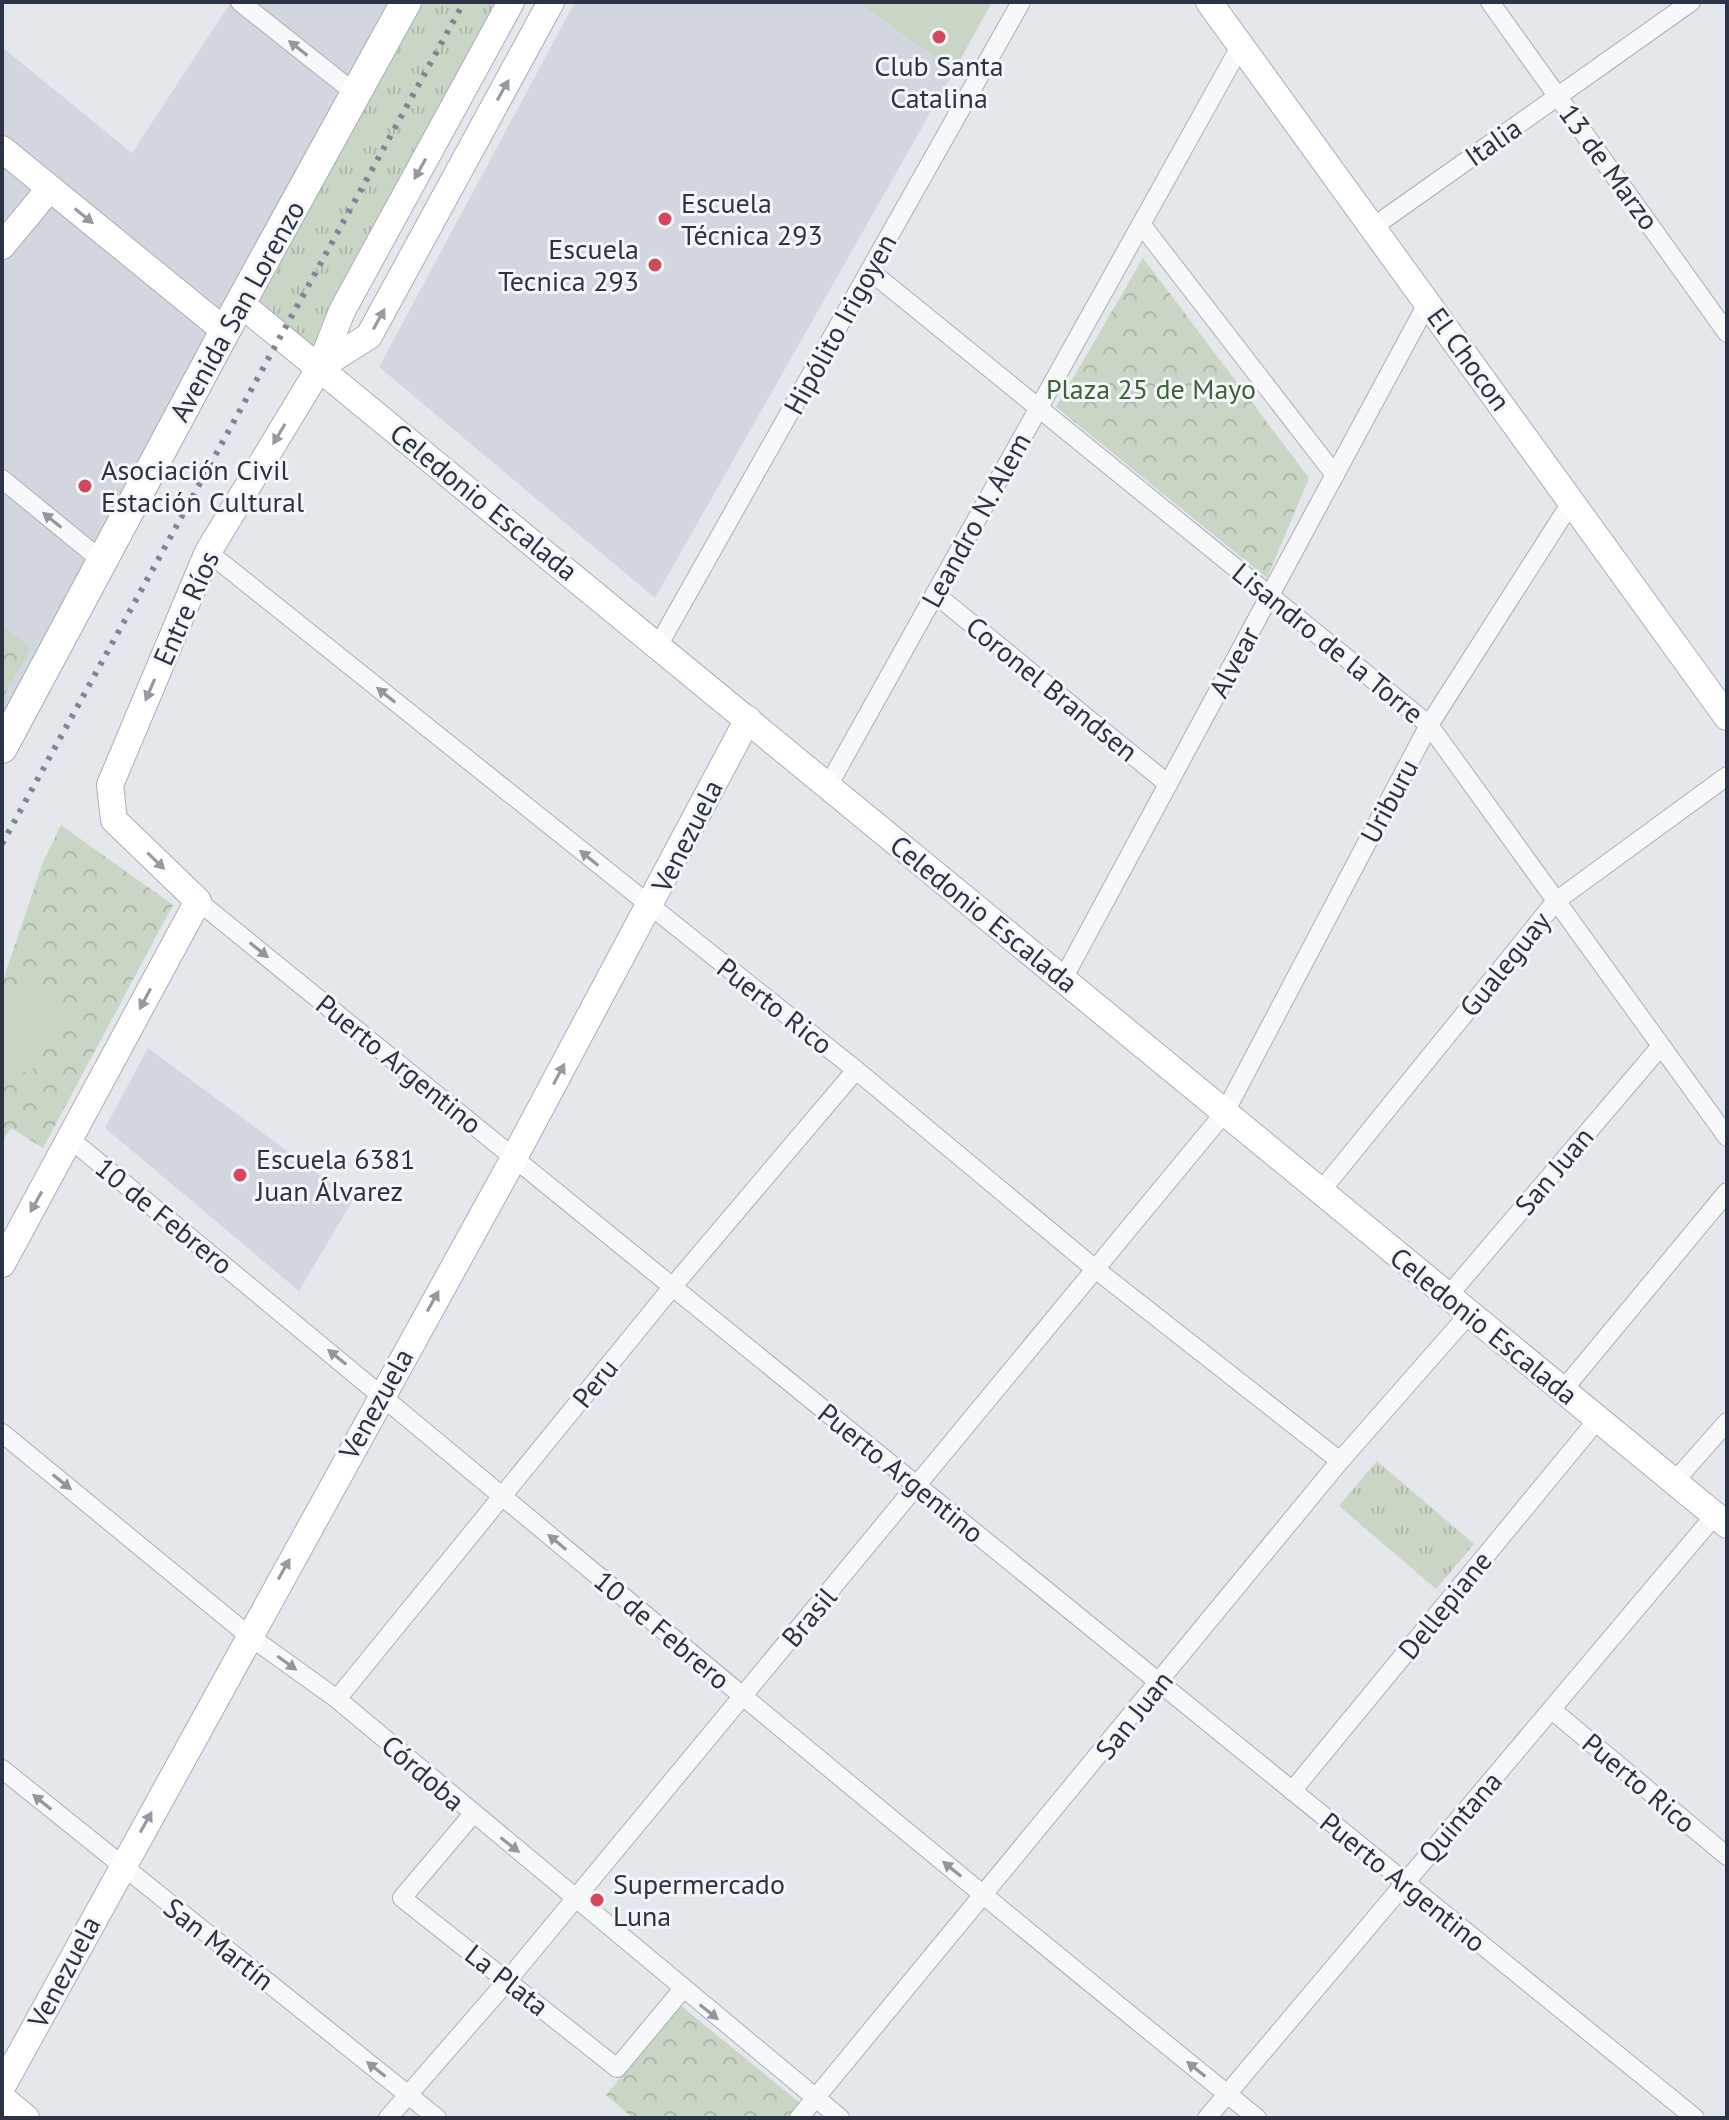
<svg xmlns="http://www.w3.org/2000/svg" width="1729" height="2120" font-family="'PT Sans',sans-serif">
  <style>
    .built { fill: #d2d6de }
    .grass { fill: url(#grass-tufts) }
    .park { fill: url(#park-crowns) }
    .pitch { fill: #c9d6c5 }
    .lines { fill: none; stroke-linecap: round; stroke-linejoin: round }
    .street-casing { stroke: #a9aeb7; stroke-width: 20 }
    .secondary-casing { stroke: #a9aeb7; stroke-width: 28 }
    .primary-casing { stroke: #a3abb8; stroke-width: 32 }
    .street { stroke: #f7f8fa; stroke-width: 18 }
    .secondary { stroke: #fff; stroke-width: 26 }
    .primary { stroke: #fff; stroke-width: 30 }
    .rail { stroke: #7d8696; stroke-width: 6; stroke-dasharray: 4 8; stroke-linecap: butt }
    .oneway { fill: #9196a0 }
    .oneway2 { fill: #959aa2 }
    .poi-dot { fill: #d1495b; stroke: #f4f6f9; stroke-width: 3 }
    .labels { text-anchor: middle; stroke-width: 6; stroke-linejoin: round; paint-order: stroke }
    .poi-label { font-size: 28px; fill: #2b3445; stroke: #f4f6f9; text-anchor: start }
    .street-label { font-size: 28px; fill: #2b3445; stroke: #f4f6f9 }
    .park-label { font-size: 28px; fill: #3f6138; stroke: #f4f6f9 }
  </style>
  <defs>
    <pattern id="grass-tufts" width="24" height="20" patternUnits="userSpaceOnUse" patternTransform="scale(2)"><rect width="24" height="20" fill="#c9d6c5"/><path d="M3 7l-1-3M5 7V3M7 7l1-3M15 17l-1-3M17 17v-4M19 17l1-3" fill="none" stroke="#adb8ab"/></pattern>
    <pattern id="park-crowns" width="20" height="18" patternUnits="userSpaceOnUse" patternTransform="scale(2)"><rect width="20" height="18" fill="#c9d6c5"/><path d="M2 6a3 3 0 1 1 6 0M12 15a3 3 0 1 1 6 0" fill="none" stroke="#adb8ab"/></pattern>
  </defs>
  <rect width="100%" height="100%" fill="#e4e7ec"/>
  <g class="built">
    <polygon points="231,2 408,2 2,750 2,47 132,153"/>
    <polygon points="575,2 857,2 954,71 655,598 379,367"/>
    <polygon points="148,1048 353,1200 299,1291 105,1128"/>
  </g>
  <g class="grass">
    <polygon points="406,2 511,2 320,367 241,304"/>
    <polygon points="1377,1461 1474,1544 1436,1589 1339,1506"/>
  </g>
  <g class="park">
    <polygon points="1143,258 1309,478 1267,578 1056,407"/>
    <polygon points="2,624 31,648 2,699"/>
    <polygon points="61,825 173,905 43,1148 11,1128 2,1142 2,983 43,862"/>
    <polygon points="680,2005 800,2103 787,2118 633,2118 606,2095"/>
  </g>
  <g class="pitch">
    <polygon points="857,2 992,2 954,71"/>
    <polygon points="18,983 63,1010 30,1075 2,1059 2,1012"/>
  </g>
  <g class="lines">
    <g class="street-casing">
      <g id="street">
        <polyline points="240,2 356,94"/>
        <polyline points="1490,2 1727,333"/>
        <polyline points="1141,224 1335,475"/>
        <polyline points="1373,227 1691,2"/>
        <polyline points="870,271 1429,725 1727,1137"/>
        <polyline points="2,479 101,560"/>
        <polyline points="208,552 856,1070 1094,1268 1340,1461"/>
        <polyline points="935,594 1168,784"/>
        <polyline points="658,646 1021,2"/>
        <polyline points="828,786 1241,45"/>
        <polyline points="198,901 1695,2118"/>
        <polyline points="1063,979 1428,302"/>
        <path d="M70 1139C467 1464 858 1796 1257 2118"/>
        <polyline points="1321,1191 1556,901 1727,776"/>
        <polyline points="1448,1296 1661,1046"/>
        <polyline points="1563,1390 1727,1192"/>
        <polyline points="2,1433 248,1635 337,1699 840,2118"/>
        <polyline points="1674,1482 1727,1422"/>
        <polyline points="337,1699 674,1285 856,1070"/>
        <polyline points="1552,1710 1727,1856"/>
        <polyline points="2,1769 437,2118"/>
        <polyline points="1292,1791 1598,1419"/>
        <polyline points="472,1815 402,1898 617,2068 682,1990"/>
        <polyline points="388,2118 508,1980 1225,1112 1429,725 1572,501"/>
        <polyline points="799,2118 1340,1461 1469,1314"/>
        <polyline points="1207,2118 1715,1515"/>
      </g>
    </g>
    <g class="secondary-casing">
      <g id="secondary">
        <polyline points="1209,2 1727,717"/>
        <polyline points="2,149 225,331"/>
        <polyline points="2,246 50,188"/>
        <polyline points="241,304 1727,1525"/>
        <polyline points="320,367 369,336 551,2"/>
        <polyline points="2,1264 198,901 114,820 110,785 208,552 320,367 342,311 511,2"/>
        <polyline points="2,2087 514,1158 748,719"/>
        <polyline points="2,2098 26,2118"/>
      </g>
    </g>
    <g class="primary-casing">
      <polyline id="primary" points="2,748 225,331 406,2"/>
    </g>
    <use href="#street" class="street"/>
    <use href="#secondary" class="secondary"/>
    <use href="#primary" class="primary"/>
    <polyline class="rail" points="2,844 464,2"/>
  </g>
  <defs><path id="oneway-solid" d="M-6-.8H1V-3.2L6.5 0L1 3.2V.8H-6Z" transform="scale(2)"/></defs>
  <g class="oneway">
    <use href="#oneway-solid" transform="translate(298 48) rotate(-142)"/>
    <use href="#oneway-solid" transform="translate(52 520) rotate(-141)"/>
    <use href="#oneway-solid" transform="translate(386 695) rotate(-141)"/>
    <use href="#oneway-solid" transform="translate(589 858) rotate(-141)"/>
    <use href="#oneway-solid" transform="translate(259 950) rotate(39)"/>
    <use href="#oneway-solid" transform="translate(337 1357) rotate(-141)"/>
    <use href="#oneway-solid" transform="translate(62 1482) rotate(39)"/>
    <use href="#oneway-solid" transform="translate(557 1542) rotate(-140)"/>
    <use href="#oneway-solid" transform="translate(287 1663) rotate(36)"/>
    <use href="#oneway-solid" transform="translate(42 1802) rotate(-141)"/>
    <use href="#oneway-solid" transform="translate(510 1845) rotate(38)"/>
    <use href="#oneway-solid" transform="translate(952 1869) rotate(-141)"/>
    <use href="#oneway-solid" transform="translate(709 2012) rotate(39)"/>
    <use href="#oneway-solid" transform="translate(376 2069) rotate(-142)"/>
    <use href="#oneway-solid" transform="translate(1196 2069) rotate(-141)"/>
  </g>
  <g class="oneway2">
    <use href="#oneway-solid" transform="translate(503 90) rotate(-61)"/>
    <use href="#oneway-solid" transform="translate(420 169) rotate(119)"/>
    <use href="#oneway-solid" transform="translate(84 216) rotate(39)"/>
    <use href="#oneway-solid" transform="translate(379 319) rotate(-61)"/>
    <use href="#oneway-solid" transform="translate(279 434) rotate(121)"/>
    <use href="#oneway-solid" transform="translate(150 690) rotate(113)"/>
    <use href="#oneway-solid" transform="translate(156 861) rotate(44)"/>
    <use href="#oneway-solid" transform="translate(145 999) rotate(118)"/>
    <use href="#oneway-solid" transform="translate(559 1074) rotate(-62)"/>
    <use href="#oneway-solid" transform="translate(36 1202) rotate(119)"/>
    <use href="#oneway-solid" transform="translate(433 1301) rotate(-61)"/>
    <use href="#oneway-solid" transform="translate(284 1569) rotate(-61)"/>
    <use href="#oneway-solid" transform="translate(146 1822) rotate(-61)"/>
  </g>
  <g class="poi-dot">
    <circle cx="939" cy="37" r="8"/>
    <circle cx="665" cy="219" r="8"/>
    <circle cx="655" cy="265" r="8"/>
    <circle cx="85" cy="486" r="8"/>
    <circle cx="240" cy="1175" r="8"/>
    <circle cx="597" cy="1900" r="8"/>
  </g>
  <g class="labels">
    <g class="poi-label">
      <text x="939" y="76" text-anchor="middle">Club Santa<tspan x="939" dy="32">Catalina</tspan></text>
      <text x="681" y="213">Escuela<tspan x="681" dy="32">Técnica 293</tspan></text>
      <text x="639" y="259" text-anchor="end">Escuela<tspan x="639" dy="32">Tecnica 293</tspan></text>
      <text x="101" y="480">Asociación Civil<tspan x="101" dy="32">Estación Cultural</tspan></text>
      <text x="256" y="1169">Escuela 6381<tspan x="256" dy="32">Juan Álvarez</tspan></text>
      <text x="613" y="1894">Supermercado<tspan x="613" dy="32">Luna</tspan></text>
    </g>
    <g class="street-label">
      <text transform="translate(1493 142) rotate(-35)" y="10">Italia</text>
      <text transform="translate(1609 167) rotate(54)" y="10">13 de Marzo</text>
      <text transform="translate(237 311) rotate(-61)" y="10">Avenida San Lorenzo</text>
      <text transform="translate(840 324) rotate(-61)" y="10">Hipólito Irigoyen</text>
      <text transform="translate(1469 359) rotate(54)" y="10">El Chocon</text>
      <text transform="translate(484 502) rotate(39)" y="10">Celedonio Escalada</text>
      <text transform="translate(976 520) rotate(-61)" y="10">Leandro N. Alem</text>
      <text transform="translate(186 608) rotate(-66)" y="10">Entre Ríos</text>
      <text transform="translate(1328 643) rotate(39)" y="10">Lisandro de la Torre</text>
      <text transform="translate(1234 662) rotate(-62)" y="10">Alvear</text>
      <text transform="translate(1052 689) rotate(39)" y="10">Coronel Brandsen</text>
      <text transform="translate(1389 801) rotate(-62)" y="10">Uriburu</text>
      <text transform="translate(687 836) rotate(-63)" y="10">Venezuela</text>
      <text transform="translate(984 914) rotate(39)" y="10">Celedonio Escalada</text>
      <text transform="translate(1505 964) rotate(-51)" y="10">Gualeguay</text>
      <text transform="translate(775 1006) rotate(38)" y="10">Puerto Rico</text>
      <text transform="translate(399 1064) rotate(39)" y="10">Puerto Argentino</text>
      <text transform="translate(1554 1171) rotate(-50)" y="10">San Juan</text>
      <text transform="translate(164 1216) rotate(39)" y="10">10 de Febrero</text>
      <text transform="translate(1484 1326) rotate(39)" y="10">Celedonio Escalada</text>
      <text transform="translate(595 1383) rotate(-51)" y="10">Peru</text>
      <text transform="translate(376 1404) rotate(-61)" y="10">Venezuela</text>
      <text transform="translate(901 1473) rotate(39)" y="10">Puerto Argentino</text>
      <text transform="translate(1445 1605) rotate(-51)" y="10">Dellepiane</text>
      <text transform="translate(809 1617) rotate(-50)" y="10">Brasil</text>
      <text transform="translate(662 1630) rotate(40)" y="10">10 de Febrero</text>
      <text transform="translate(1134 1715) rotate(-51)" y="10">San Juan</text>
      <text transform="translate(423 1773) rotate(41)" y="10">Córdoba</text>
      <text transform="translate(1639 1783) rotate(40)" y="10">Puerto Rico</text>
      <text transform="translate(1460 1817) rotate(-49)" y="10">Quintana</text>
      <text transform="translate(1403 1882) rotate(39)" y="10">Puerto Argentino</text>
      <text transform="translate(219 1944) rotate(38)" y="10">San Martín</text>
      <text transform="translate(64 1972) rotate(-62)" y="10">Venezuela</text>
      <text transform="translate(507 1980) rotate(38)" y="10">La Plata</text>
    </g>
    <g class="park-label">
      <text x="1151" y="399">Plaza 25 de Mayo</text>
    </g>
  </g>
  <rect width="1729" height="2120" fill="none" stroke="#2b3445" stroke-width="8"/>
</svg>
